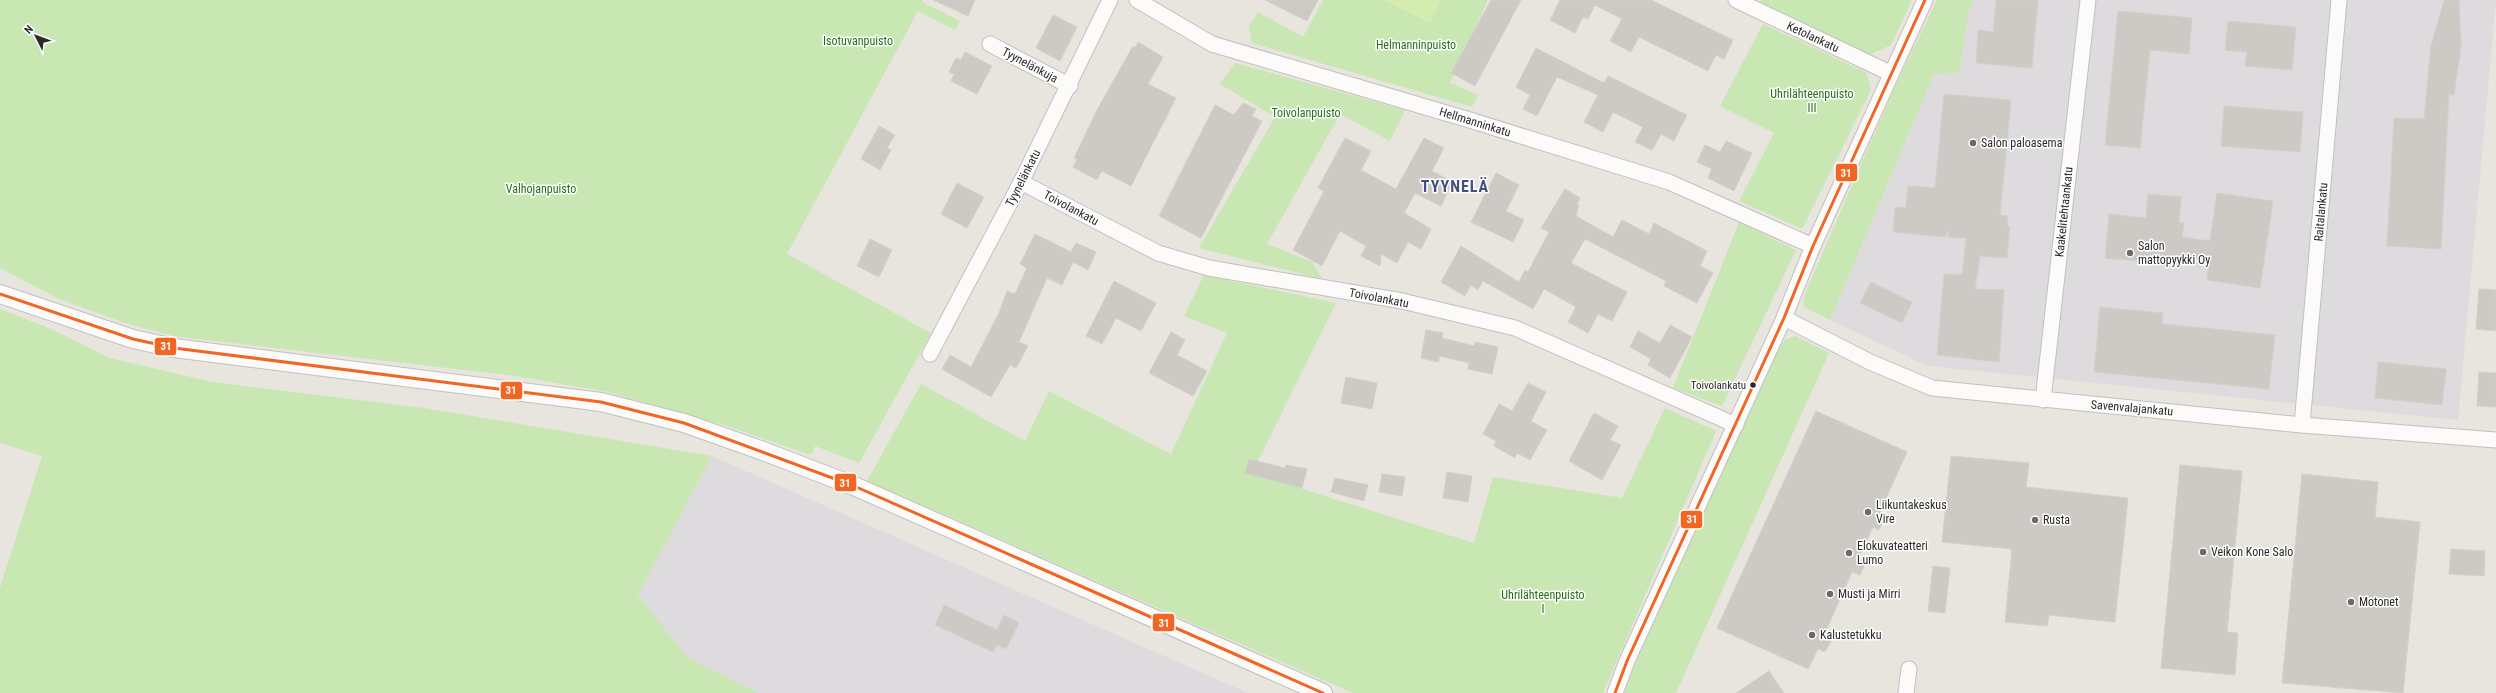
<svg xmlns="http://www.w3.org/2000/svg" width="2496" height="693" font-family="'Roboto Condensed',sans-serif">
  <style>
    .industrial { fill: #dedbde }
    .green { fill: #c8e7b3 }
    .pitch { fill: #d5ecb0 }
    .building { fill: #cdcac5; stroke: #d3d0ca }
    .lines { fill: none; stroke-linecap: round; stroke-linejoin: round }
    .minor-casing { stroke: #c1c0c0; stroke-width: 17 }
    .tertiary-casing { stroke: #c1c0c0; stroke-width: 20 }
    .minor { stroke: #fcfbfa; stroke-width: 15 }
    .tertiary { stroke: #fcfbfa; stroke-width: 18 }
    .bus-1-casing { stroke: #fff; stroke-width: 6 }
    .bus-1 { stroke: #f26522; stroke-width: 3 }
    .poi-dot { fill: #6c6a68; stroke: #fff; stroke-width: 1.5 }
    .bus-dot { fill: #292929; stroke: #fff; stroke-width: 1.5 }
    .labels { text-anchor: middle; stroke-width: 3; stroke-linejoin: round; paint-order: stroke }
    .bus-label { font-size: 11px; fill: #292929; stroke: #fff; text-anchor: end }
    .street-label { font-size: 12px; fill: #292929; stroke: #fff }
    .park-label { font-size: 12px; fill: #246e12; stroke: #fff }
    .poi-label { font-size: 12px; fill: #292929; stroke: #fff; text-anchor: start }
    .district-label { font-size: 16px; font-weight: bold; letter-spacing: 1px; fill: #454f7f; stroke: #fff }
    .line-badge { stroke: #fff; stroke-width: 1.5 }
    .badge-label { font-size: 11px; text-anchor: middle; font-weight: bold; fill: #fff }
  </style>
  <rect width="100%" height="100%" fill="#e8e4de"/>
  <g class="industrial">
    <polygon points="1973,0 2496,0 2458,420 1928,366 1830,320 1934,74 1968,13"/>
    <polygon points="712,456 1248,693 758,693 687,657 638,595"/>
  </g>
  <g class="green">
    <polygon points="0,0 923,0 922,2 960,21 955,30 918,11 787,254 931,333 859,463 815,446 811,455 727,426 608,392 516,376 173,336 122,322 57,298 0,268"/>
    <polygon points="1323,0 1488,0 1450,83 1478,95 1472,107 1252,43 1249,26 1258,12 1303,37"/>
    <polygon points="1761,0 1912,0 1891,45 1869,55 1759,4"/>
    <polygon points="1937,0 1973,0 1968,13 1959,73 1934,74 1830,320 1804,307 1803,301 1806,291 1895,87"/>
    <polygon points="1763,24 1867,73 1871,90 1802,229 1739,201 1774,133 1720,106"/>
    <polygon points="1235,63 1405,110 1390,141 1340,114 1267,244 1312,262 1322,279 1199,248 1275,117 1220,84"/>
    <polygon points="1739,222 1796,250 1722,406 1673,388"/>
    <polygon points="1204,275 1336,303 1252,473 1474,543 1493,477 1622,498 1665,408 1716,431 1603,693 1353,693 867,481 921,384 1025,441 1049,391 1171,454 1227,333 1184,316"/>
    <polygon points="0,309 51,329 110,358 212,382 424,408 712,456 638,595 687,657 758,693 0,693 0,588 42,456 0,443"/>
    <polygon points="1795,336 1829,353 1676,693 1622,693 1778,349 1785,340"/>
  </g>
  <polygon class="pitch" points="1383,0 1441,0 1430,23"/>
  <g class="building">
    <polygon points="933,0 975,0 968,16"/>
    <polygon points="1265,0 1318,0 1307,21"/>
    <polygon points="1491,0 1521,0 1475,86 1451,73"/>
    <polygon points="1560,0 1651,0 1733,40 1724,59 1716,55 1708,71 1639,37 1631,52 1610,41 1622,19 1595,5 1588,19 1583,17 1575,33 1550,20"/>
    <polygon points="1996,0 2038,0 2032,68 1976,63 1978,30 1993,32"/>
    <polygon points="2444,0 2459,0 2461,48 2454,95 2449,94 2441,249 2387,246 2394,118 2424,119 2431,46"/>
    <polygon points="2118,11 2192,18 2189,54 2150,50 2140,148 2105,145"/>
    <polygon points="1053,15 1077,27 1060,61 1036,48"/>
    <polygon points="2228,21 2296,27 2292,70 2245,66 2247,52 2225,50"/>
    <polygon points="1138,42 1163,57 1148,84 1176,98 1131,186 1102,171 1097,180 1073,167 1077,159 1074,158 1097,110 1133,46 1135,48"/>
    <polygon points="1536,48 1604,83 1608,76 1687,115 1674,141 1661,134 1652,150 1635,142 1643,127 1613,112 1603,132 1584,122 1598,95 1557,77 1537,116 1523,109 1530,95 1516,87"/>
    <polygon points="965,52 992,66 977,94 951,81 954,74 949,72 956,58 961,60"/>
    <polygon points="1944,94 2011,100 2000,215 2008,216 2007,227 2010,227 2007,258 1980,256 1975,289 2004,290 1999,362 1937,355 1944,274 1962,275 1966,238 1948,237 1948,230 1945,237 1893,232 1895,207 1906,208 1908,186 1935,188"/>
    <polygon points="1243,103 1256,109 1252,116 1262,121 1201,238 1159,216 1215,105 1234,115"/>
    <polygon points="2224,106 2303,112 2300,152 2221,146"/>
    <polygon points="879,126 895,135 887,148 891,150 880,170 861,159"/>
    <polygon points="1345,138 1371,151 1361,170 1396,189 1424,138 1444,148 1432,171 1453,182 1441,206 1415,193 1404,213 1431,229 1421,249 1408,242 1397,263 1381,254 1380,266 1361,256 1366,246 1340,231 1322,266 1293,250 1324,191 1318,188"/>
    <polygon points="1726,141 1752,153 1734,191 1708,178 1712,169 1697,162 1705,145 1720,152"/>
    <polygon points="1496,173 1519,185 1506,211 1524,220 1513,242 1471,222"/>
    <polygon points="957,183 984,197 967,228 941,214"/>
    <polygon points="1565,189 1580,198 1577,204 1579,205 1576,216 1613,237 1622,220 1649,234 1654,223 1707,251 1700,266 1713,273 1697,303 1664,286 1666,281 1585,239 1571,263 1627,292 1612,321 1598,314 1588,333 1568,322 1576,307 1544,289 1533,309 1483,281 1478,290 1471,285 1465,296 1441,282 1461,246 1519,282 1525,270 1528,272 1549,232 1541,228"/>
    <polygon points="2217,193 2273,201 2260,288 2207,280 2209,260 2181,256 2180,265 2105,258 2109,214 2146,218 2148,194 2181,197 2179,222 2184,223 2182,237 2210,241"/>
    <polygon points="1035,234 1071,252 1076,243 1096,252 1088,270 1073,262 1062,285 1047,278 1019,342 1028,346 1016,368 1010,365 991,397 942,369 950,355 971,367 999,313 1007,291 1015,294 1027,268 1020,264"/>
    <polygon points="870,239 892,250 879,277 857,266"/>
    <polygon points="1114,281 1156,303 1141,331 1116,318 1102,344 1086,336"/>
    <polygon points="1871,282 1912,302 1902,323 1860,303"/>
    <polygon points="2479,289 2496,290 2496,331 2476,329"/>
    <polygon points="2100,307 2163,313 2162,324 2275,335 2269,389 2094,372"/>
    <polygon points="1670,325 1692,337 1670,378 1648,365 1651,359 1630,347 1638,331 1660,343"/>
    <polygon points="1426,330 1443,333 1442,338 1474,346 1475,342 1498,347 1492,374 1468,369 1469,363 1440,356 1438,362 1421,358"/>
    <polygon points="1171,332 1185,340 1177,355 1207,371 1193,396 1149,373"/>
    <polygon points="2378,362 2446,369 2442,405 2375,398"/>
    <polygon points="2479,372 2496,373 2496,407 2477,406"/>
    <polygon points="1346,377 1377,383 1372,409 1341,403"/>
    <polygon points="1528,383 1546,392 1531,421 1547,430 1530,460 1517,453 1515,458 1494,446 1496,441 1483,434 1499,404 1512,411"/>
    <polygon points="1816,411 1907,452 1879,514 1885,516 1879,530 1873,527 1858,559 1866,562 1860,575 1852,572 1824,635 1832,639 1825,652 1818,649 1808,669 1717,628"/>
    <polygon points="1594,413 1618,426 1610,440 1621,445 1602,480 1569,461"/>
    <polygon points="1951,456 2029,463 2026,487 2128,498 2115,622 2049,615 2047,626 2005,622 2012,549 1942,542"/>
    <polygon points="1249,459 1285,468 1286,465 1307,469 1302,488 1245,473"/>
    <polygon points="2180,465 2242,471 2227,632 2238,633 2235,675 2161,668"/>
    <polygon points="1447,472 1472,476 1468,502 1443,498"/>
    <polygon points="1382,474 1405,477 1402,496 1379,492"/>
    <polygon points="2302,474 2378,482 2375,517 2420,522 2403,693 2282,683"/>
    <polygon points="1335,478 1368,485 1364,501 1331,492"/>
    <polygon points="2451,549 2485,551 2484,576 2449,574"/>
    <polygon points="1933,566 1950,568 1945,613 1928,611"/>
    <polygon points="944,605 997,630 1004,615 1019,623 1006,649 997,645 993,652 935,625"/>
    <polygon points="1769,671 1784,693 1736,693"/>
  </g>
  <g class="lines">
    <g class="minor-casing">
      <g id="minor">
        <polyline points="1137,0 1212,44 1473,121 1669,182 1813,246"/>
        <polyline points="1736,0 1890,73"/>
        <polyline points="990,44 1070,86"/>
        <polyline points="1021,182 1158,253 1209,268 1402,301 1515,328 1736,425"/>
        <polyline points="1784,318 1870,362 1932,388 2302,425 2496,440"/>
        <polyline points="930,354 1021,182 1110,0"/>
        <polyline points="2043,400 2088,0"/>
        <polyline points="2302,425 2339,0"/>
        <polyline points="1615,693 1627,661 1784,318 1813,246 1925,0"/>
        <polyline points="1906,693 1909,669"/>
      </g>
    </g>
    <g class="tertiary-casing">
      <polyline id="tertiary" points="0,294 133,339 174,348 601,402 684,423 763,451 854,486 1323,693"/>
    </g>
    <use href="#minor" class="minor"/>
    <use href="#tertiary" class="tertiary"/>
    <g class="bus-1-casing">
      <g id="bus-1">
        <polyline points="0,294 133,339 174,348 601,402 684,423 854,486 1323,693"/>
        <polyline points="1615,693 1627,661 1784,318 1813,246 1925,0"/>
      </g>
    </g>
    <use href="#bus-1" class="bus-1"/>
  </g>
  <g class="poi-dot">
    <circle cx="1973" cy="143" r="4"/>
    <circle cx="2130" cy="253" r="4"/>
    <circle cx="1868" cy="512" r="4"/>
    <circle cx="2035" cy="520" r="4"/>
    <circle cx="2203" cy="552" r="4"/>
    <circle cx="1849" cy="553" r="4"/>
    <circle cx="1830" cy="594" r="4"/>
    <circle cx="2351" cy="602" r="4"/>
    <circle cx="1812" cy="635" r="4"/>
  </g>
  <circle class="bus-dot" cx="1753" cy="385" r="3.5"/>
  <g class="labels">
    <g class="bus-label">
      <text x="1746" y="389">Toivolankatu</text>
    </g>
    <g class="street-label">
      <text transform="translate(1813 37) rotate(25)" y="4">Ketolankatu</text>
      <text transform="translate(1030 65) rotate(28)" y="4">Tyynelänkuja</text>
      <text transform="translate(1475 122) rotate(17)" y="4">Hellmanninkatu</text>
      <text transform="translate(1023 178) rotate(-63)" y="4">Tyynelänkatu</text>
      <text transform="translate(1071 208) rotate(28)" y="4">Toivolankatu</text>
      <text transform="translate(2064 212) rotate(-84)" y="4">Kaakelitehtaankatu</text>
      <text transform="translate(2321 212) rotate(-85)" y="4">Raitalankatu</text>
      <text transform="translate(1379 298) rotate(11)" y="4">Toivolankatu</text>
      <text transform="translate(2132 408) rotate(5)" y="4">Savenvalajankatu</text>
    </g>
    <g class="park-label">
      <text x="858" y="45">Isotuvanpuisto</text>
      <text x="1416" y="49">Helmanninpuisto</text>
      <text x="1812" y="98">Uhrilähteenpuisto<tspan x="1812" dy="14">III</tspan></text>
      <text x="1306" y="117">Toivolanpuisto</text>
      <text x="541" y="193">Valhojanpuisto</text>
      <text x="1543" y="599">Uhrilähteenpuisto<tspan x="1543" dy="14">I</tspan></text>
    </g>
    <g class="poi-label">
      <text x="1981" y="147">Salon paloasema</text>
      <text x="2138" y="250">Salon<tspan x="2138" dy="14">mattopyykki Oy</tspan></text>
      <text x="1876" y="509">Liikuntakeskus<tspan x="1876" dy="14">Vire</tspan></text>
      <text x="2043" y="524">Rusta</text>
      <text x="1857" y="550">Elokuvateatteri<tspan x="1857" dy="14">Lumo</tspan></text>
      <text x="2211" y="556">Veikon Kone Salo</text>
      <text x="1838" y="598">Musti ja Mirri</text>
      <text x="2359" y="606">Motonet</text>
      <text x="1820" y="639">Kalustetukku</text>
    </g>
    <g class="district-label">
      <text x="1455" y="192">TYYNELÄ</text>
    </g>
  </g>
  <g class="line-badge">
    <rect x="1835" y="163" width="23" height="19" rx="4" fill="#f26522"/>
    <rect x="154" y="337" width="23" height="19" rx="4" fill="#f26522"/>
    <rect x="500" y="381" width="23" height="19" rx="4" fill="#f26522"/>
    <rect x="834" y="473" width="23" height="19" rx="4" fill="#f26522"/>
    <rect x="1680" y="510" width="23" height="19" rx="4" fill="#f26522"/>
    <rect x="1152" y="613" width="23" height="19" rx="4" fill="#f26522"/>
  </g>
  <g class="badge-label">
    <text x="1846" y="177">31</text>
    <text x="166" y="350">31</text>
    <text x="511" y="394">31</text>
    <text x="845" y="487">31</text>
    <text x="1692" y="523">31</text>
    <text x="1164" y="627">31</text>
  </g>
  <g transform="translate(36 36) rotate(312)" stroke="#ffffff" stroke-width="3" paint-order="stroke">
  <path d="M0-3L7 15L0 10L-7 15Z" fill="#292929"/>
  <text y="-6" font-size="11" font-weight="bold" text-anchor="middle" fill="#292929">N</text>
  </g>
</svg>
